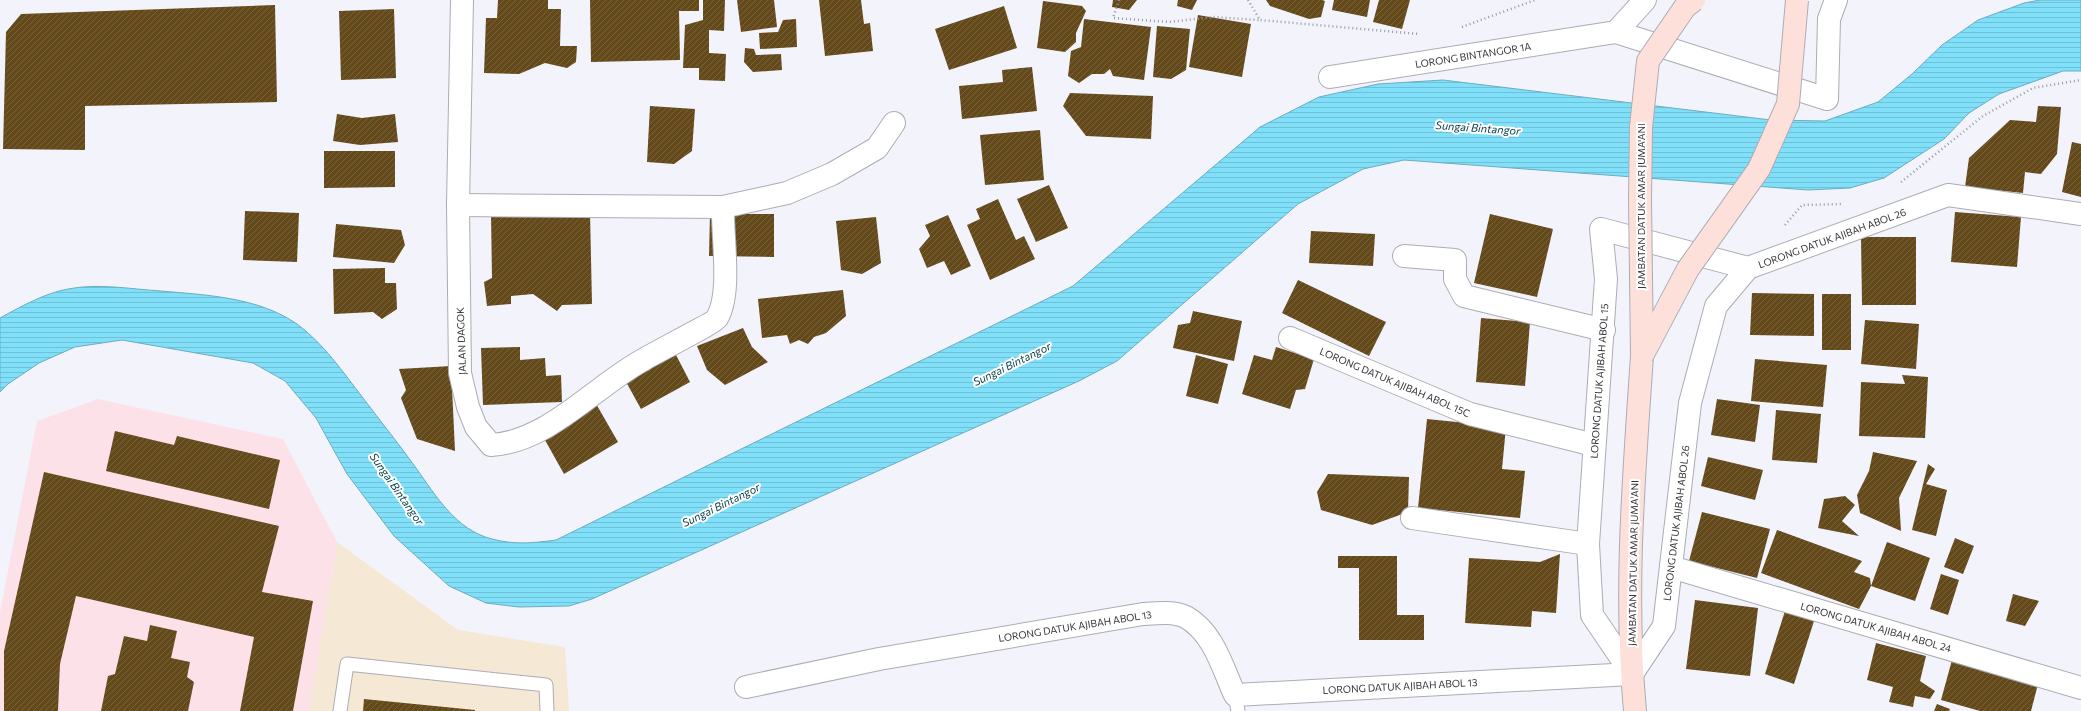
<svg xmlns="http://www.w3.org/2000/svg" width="2081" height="711" font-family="Commissioner,sans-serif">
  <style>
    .commercial { fill: #f5e8d4 }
    .education { fill: #fce2e8 }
    .water { fill: url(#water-rules); stroke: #6badc0 }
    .building { fill: url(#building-hatch) }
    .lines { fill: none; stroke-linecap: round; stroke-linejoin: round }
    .lane-casing { stroke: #acacb5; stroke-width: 15 }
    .street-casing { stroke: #acacb5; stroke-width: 24 }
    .secondary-casing { stroke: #acacb5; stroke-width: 24 }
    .path { stroke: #99999f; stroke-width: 2.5; stroke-dasharray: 1 3; stroke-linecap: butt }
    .lane { stroke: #fff; stroke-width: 13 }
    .street { stroke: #fff; stroke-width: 22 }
    .secondary { stroke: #fee0db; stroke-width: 22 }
    .secondary-bridge-casing { stroke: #acacb5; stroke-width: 24; stroke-linecap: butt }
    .secondary-bridge { stroke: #fee0db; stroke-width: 22 }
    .labels { text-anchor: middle; stroke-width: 4; stroke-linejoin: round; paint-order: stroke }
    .street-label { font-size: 10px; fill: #37373b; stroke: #fff }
    .water-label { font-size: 11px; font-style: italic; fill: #003c49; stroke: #fff }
  </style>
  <defs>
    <pattern id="water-rules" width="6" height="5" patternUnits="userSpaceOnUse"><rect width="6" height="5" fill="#81e0f9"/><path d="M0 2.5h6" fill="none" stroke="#70c1d6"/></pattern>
    <pattern id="building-hatch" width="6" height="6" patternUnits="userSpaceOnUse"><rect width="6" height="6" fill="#644a1b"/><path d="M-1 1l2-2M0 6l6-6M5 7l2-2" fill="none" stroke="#77623d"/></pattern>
  </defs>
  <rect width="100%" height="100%" fill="#f3f3fc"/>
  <polygon class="commercial" points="337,542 458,630 565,647 569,711 309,711"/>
  <polygon class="education" points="98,399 283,439 337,542 309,711 0,711 0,612 37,421"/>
  <path class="water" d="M2040 0H2081V71H2063L1999 94 1969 113 1944 139 1884 178 1850 188 1808 190 1404 160 1363 169 1298 204 1117 361 1079 381 592 599 569 606 519 607 486 603 449 586 394 536 347 474 316 418 285 381 253 363 122 340 75 347 39 363 8 384 0 392V318C20 307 45 293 68 289 98 283 130 289 161 291 206 295 258 297 297 324 324 344 343 372 363 398 381 422 399 444 416 468 436 496 456 530 492 539 514 545 534 543 556 540L1073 286 1260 127 1319 97 1378 84 1443 80 1771 120 1825 121 1878 102 1912 74 1942 45 1978 20 2024 3Z"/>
  <g class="building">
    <polygon points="498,0 548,0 548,9 561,9 560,46 577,46 576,62 567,68 545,63 519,74 484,73 486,18 497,18"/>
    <polygon points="590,0 699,0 699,11 679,11 680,60 591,62"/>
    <polygon points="703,0 725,0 724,31 709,30 709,53 726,54 725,81 699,80 699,68 683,68 685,25 703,20"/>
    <polygon points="737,0 774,0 777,27 741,32"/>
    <polygon points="819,0 861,0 864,24 870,23 873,51 825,56"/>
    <polygon points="1113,0 1137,0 1129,10 1112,7"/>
    <polygon points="1178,0 1197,0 1192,10 1177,6"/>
    <polygon points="1266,0 1322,0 1325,1 1321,17 1309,19 1270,6"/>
    <polygon points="1334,0 1370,0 1367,17 1332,10"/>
    <polygon points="1379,0 1410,0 1402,29 1373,22"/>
    <polygon points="1043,1 1082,6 1086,11 1076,33 1076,42 1065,52 1037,48"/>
    <polygon points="275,5 277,102 85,106 85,150 3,149 6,32 21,14"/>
    <polygon points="1004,6 1017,48 949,70 935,29"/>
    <polygon points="394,9 396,78 341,80 339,11"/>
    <polygon points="1198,15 1251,24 1242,77 1189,67"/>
    <polygon points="796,19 797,47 760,49 759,33 778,32 783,20"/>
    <polygon points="1084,19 1151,27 1144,80 1113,76 1110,69 1104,74 1092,74 1079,83 1068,76 1071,51 1081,47"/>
    <polygon points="1157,26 1190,29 1186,70 1171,79 1153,77"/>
    <polygon points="745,48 754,49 756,55 781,54 782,70 753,72 744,62"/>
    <polygon points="1032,67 1037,111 962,119 959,86 1003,82 1002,70"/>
    <polygon points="1070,93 1153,96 1151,139 1086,136 1063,106"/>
    <polygon points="650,106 695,109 692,151 674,164 647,162"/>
    <polygon points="2038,106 2061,107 2057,154 2041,174 2025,172 2023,193 1965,187 1969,158 2010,120 2036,122"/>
    <polygon points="337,114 362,118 395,114 398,142 360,145 333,141"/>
    <polygon points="1040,130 1044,180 985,185 980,135"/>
    <polygon points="2072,142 2081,144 2081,197 2062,192"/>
    <polygon points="324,151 395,151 395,187 324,188"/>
    <polygon points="1049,185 1068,228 1036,242 1017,199"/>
    <polygon points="998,199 1016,240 1024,236 1035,259 990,280 967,225 980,219 976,209"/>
    <polygon points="245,211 299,213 297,262 243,260"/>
    <polygon points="590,212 592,304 562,305 557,311 533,294 511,296 511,304 487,306 484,282 492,278 491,214"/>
    <polygon points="1955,212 2021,217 2017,267 1951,262"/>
    <polygon points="710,214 774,214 774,257 709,256"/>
    <polygon points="1490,214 1553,229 1537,297 1474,283"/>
    <polygon points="948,215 971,266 951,275 944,261 927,268 919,249 930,236 925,225"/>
    <polygon points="876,217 881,263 862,274 841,270 836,221"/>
    <polygon points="336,224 401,230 405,245 394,263 333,257"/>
    <polygon points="1311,231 1375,234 1373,266 1309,263"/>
    <polygon points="1861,237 1916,237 1916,305 1862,305"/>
    <polygon points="385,268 385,283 396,283 397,309 382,319 373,312 334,314 333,269"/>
    <polygon points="1298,280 1386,322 1369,356 1282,313"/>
    <polygon points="843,290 846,316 826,333 814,337 808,344 799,340 790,344 787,335 762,338 758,299"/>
    <polygon points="1752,293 1814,294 1814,336 1750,335"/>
    <rect x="1822" y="294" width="29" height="56"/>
    <polygon points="1193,311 1242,321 1234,361 1173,348 1178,325 1190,323"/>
    <polygon points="1481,318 1530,322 1525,386 1476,382"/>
    <polygon points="1865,320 1919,324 1916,369 1861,364"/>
    <polygon points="743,328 752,347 768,362 725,385 707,370 697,346"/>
    <polygon points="520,347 520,360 545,358 546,376 561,375 562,402 483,405 481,348"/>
    <polygon points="1276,347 1314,359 1305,389 1296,390 1290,409 1242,394 1254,355 1272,360"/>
    <polygon points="675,353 690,382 641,409 625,380"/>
    <polygon points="1196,355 1228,364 1218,404 1186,396"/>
    <polygon points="1755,359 1827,365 1823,407 1751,401"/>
    <polygon points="451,366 455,451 417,439 401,398 406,390 399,369"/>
    <polygon points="1902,375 1928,377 1925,438 1859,436 1861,382 1905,384"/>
    <polygon points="1717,399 1760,405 1755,442 1711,435"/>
    <polygon points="595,402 618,442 564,474 541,433"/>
    <polygon points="1776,410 1821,414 1817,463 1772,460"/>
    <polygon points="1427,419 1506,427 1502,469 1525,471 1520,518 1418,508"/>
    <polygon points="115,431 174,445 177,436 280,460 269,509 106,471"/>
    <polygon points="1873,452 1917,461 1899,498 1901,531 1860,513 1857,495 1869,471"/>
    <polygon points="1708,457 1763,470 1755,500 1701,486"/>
    <polygon points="1928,464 1935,469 1926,484 1947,490 1936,536 1912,530"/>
    <polygon points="44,472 279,526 262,592 313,601 293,711 240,711 254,637 76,596 60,664 58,711 4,711 4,651"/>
    <polygon points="1328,474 1409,477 1408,512 1372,525 1321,510 1317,492"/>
    <polygon points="1845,496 1855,505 1842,521 1859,536 1818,528 1824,499"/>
    <polygon points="1702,512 1770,529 1757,578 1689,561"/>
    <polygon points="1777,530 1862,561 1854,572 1870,578 1871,586 1859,609 1761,573"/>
    <polygon points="1955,538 1974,546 1963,574 1944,567"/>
    <polygon points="1887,542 1930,558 1915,601 1871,586"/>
    <polygon points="1560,554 1556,613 1532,611 1531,627 1465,623 1469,558 1540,562"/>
    <polygon points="1338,556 1397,556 1397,615 1424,615 1424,640 1359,640 1359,568 1338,568"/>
    <polygon points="1941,574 1959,580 1948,615 1930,609"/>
    <polygon points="2013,594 2039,601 2025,626 2006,621"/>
    <polygon points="1695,600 1758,608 1750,676 1686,669"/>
    <polygon points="1785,611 1814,621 1794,684 1765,674"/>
    <polygon points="150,625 177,631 171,658 190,662 187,677 194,682 188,711 101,711 108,676 115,674 124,636 147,641"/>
    <polygon points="1876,643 1926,656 1920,681 1935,691 1930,699 1915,696 1913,707 1889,702 1893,687 1867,680"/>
    <polygon points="1952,660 2038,684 2031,711 1980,711 1941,700"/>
    <polygon points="364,699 475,710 475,711 363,711"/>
    <polygon points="1937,704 1950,709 1949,711 1934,711"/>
  </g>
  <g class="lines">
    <g class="lane-casing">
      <g id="lane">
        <polyline points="1235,695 1238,711"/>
        <polyline points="340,711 347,664 546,685 547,711"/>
      </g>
    </g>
    <g class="street-casing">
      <g id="street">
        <path d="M462 0 458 205 460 373 468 407 476 427 491 445C548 442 595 386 643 360 652 354 714 323 717 318 732 293 722 237 723 207"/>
        <polyline points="1616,32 1645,0"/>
        <polyline points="1330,77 1616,32 1827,99 1829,19 1836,0"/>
        <polyline points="458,205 723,207 787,193 832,174 877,148 894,123"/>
        <polyline points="1404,256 1455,260 1455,279 1464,296 1604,330"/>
        <polyline points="1290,338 1470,414 1594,445"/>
        <polyline points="1412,518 1588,544"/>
        <polyline points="1671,567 2081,688"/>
        <polyline points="1632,674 1664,626 1690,403 1716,306 1748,268 1948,195 2081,214"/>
        <polyline points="1632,674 1592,615 1588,544 1606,279 1601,229 1748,268"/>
        <path d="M746 687 879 659 1143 614C1157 613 1174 611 1186 617 1214 633 1223 669 1235 695L1632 674"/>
      </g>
    </g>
    <g class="secondary-casing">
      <path id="secondary" d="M1635 711C1624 593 1634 474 1642 356"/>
    </g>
    <g class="path">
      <polyline points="1119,0 1113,18 1169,22 1213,17 1259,20"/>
      <polyline points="1248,0 1260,20 1419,34"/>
      <polyline points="1462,27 1535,0"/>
      <polyline points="1901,182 1983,116 2033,88 2081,80"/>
      <polyline points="1785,225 1802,205 1842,204"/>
    </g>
    <use href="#lane" class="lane"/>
    <use href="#street" class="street"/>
    <use href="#secondary" class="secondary"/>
    <g class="secondary-bridge-casing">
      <g id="secondary-bridge">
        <polyline points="1642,355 1640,199 1641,127 1648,61 1685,7 1694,0"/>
        <polyline points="1642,356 1688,269 1759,169 1788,104 1797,0"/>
      </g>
    </g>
    <use href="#secondary-bridge" class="secondary-bridge"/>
  </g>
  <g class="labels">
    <g class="street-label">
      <text transform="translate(1473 55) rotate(-9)" y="4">LORONG BINTANGOR 1A</text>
      <text transform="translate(1641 206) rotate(-90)" y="4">JAMBATAN DATUK AMAR JUMA'ANI</text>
      <text transform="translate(1832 238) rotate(-20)" y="4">LORONG DATUK AJIBAH ABOL 26</text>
      <text transform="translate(461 341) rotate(-92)" y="4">JALAN DAGOK</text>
      <text transform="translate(1599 381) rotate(-86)" y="4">LORONG DATUK AJIBAH ABOL 15</text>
      <text transform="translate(1395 382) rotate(23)" y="4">LORONG DATUK AJIBAH ABOL 15C</text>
      <text transform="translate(1676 523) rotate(-83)" y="4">LORONG DATUK AJIBAH ABOL 26</text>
      <text transform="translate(1633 563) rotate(-89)" y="4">JAMBATAN DATUK AMAR JUMA'ANI</text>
      <text transform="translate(1075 626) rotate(-9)" y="4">LORONG DATUK AJIBAH ABOL 13</text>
      <text transform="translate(1876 627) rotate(16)" y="4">LORONG DATUK AJIBAH ABOL 24</text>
      <text transform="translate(1400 686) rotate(-3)" y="4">LORONG DATUK AJIBAH ABOL 13</text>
    </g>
    <g class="water-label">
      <text transform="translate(1478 128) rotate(4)" y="4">Sungai Bintangor</text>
      <text transform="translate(1012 364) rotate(-26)" y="4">Sungai Bintangor</text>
      <text transform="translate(397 489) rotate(55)" y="4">Sungai Bintangor</text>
      <text transform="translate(721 505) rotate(-26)" y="4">Sungai Bintangor</text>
    </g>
  </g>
</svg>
